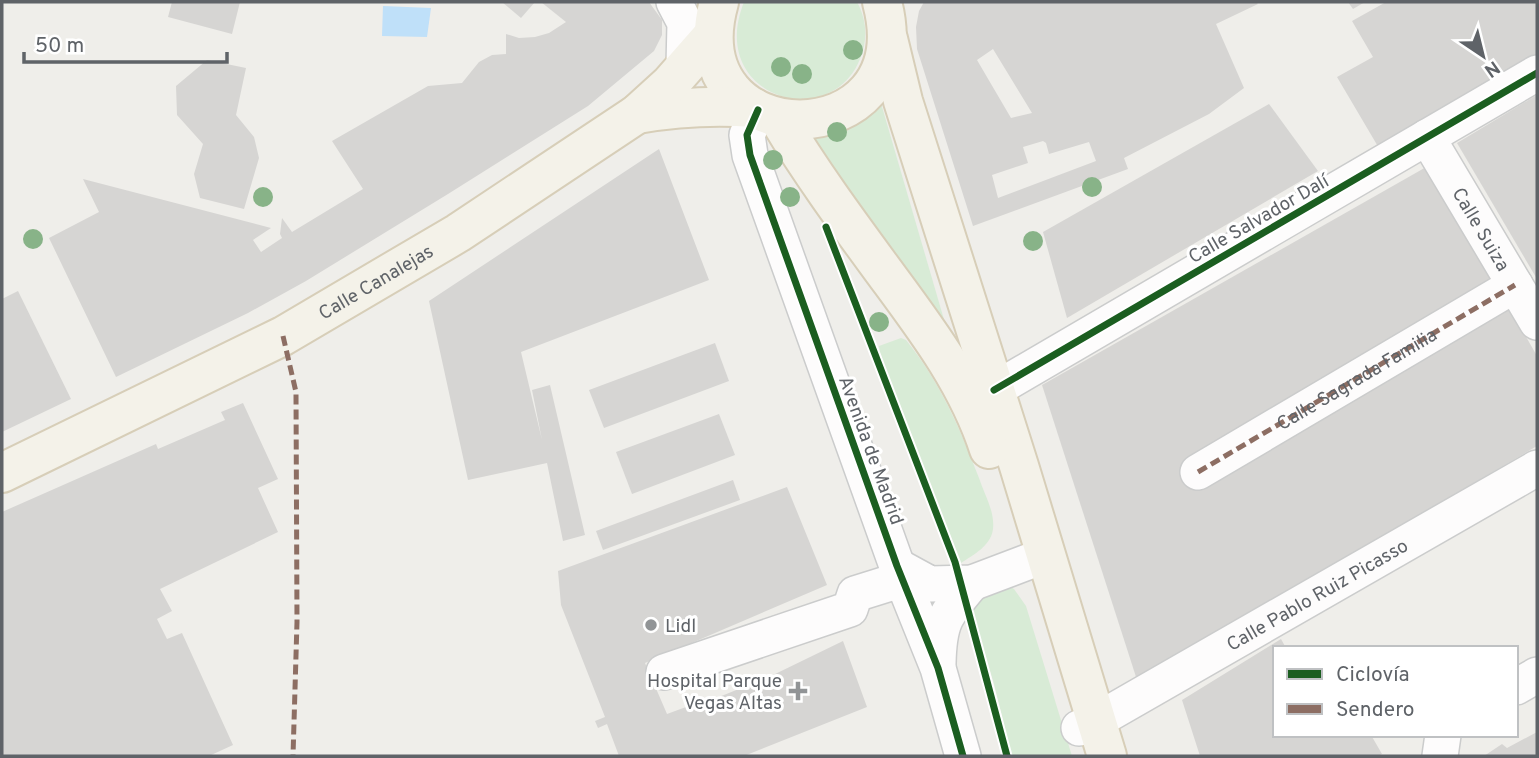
<svg xmlns="http://www.w3.org/2000/svg" width="1539" height="758" font-family="Overpass,sans-serif">
  <style>
    .green { fill: #d8ebd6 }
    .water { fill: #bfe0f9 }
    .building { fill: #d6d5d3; fill-rule: evenodd }
    .lines { fill: none; stroke-linecap: round; stroke-linejoin: round }
    .minor-casing { stroke: #cbcccc; stroke-width: 38 }
    .major-casing { stroke: #d7ceb8; stroke-width: 42 }
    .minor { stroke: #fdfcfc; stroke-width: 35 }
    .major { stroke: #f4f2e9; stroke-width: 38 }
    .quiet { stroke: #8d6e63; stroke-width: 5; stroke-dasharray: 10 5; stroke-linecap: butt }
    .cycleway-casing { stroke: #fff; stroke-width: 11 }
    .cycleway { stroke: #1b5e20; stroke-width: 7 }
    .tree { fill: #88b388 }
    .poi-dot { fill: #919496; stroke: #fff; stroke-width: 2.5 }
    .labels { text-anchor: middle; stroke-width: 6; stroke-linejoin: round; paint-order: stroke }
    .street-label { font-size: 19px; fill: #5f6368; stroke: #fff }
    .poi-label { font-size: 19px; fill: #5f6368; stroke: #fff; text-anchor: start }
  </style>
  <rect width="100%" height="100%" fill="#efeeea"/>
  <g class="green">
    <path d="M744 2H857C867 20 868 40 860 59 830 134 706 97 744 2Z"/>
    <polygon points="878,93 945,323 796,128"/>
    <path d="M901 338 906 340C940 382 960 428 979 478 984 494 995 511 993 529 991 546 973 555 961 563L881 360 879 346Z"/>
    <polygon points="1002,582 1014,589 1026,606 1072,756 1012,756 994,684 969,600"/>
  </g>
  <polygon class="water" points="383,6 431,8 427,37 382,36"/>
  <g class="building">
    <polygon points="172,2 240,2 232,34 168,17"/>
    <polygon points="502,2 535,2 521,18"/>
    <polygon points="541,2 649,2 662,20 662,35 654,51 588,106 448,194 306,281 248,313 116,377 49,238 99,212 83,179 271,228 253,240 261,252 282,238 280,234 282,218 292,232 363,189 332,141 428,86 462,83 479,62 492,55 506,54 506,34 519,38 535,37 549,33 566,22"/>
    <path d="M924 2H1256L1258 4 1216 24 1244 88 1209 114 1124 158 1128 169 973 226 917 49 916 27 919 11ZM993 49 1032 113 1011 118 977 60ZM1043 141 1046 143 1049 154 1089 142 1096 161 998 198 992 175 1028 163 1023 147Z"/>
    <polygon points="1348,2 1365,2 1353,9"/>
    <polygon points="1386,2 1537,2 1537,54 1383,155 1337,77 1373,57 1352,21"/>
    <polygon points="207,60 246,68 236,115 254,137 259,158 244,209 200,198 194,174 203,144 177,115 176,86"/>
    <polygon points="1537,95 1537,279 1457,143"/>
    <polygon points="1269,104 1318,171 1067,318 1043,232"/>
    <polygon points="659,149 709,280 521,352 542,440 532,390 550,385 585,535 563,541 547,463 468,480 429,301"/>
    <polygon points="1428,166 1537,356 1537,446 1137,680 1042,385"/>
    <polygon points="18,291 71,399 2,432 2,299"/>
    <polygon points="715,343 729,381 604,428 589,390"/>
    <polygon points="243,403 278,479 258,488 278,532 160,589 172,611 157,619 167,639 182,633 233,745 209,756 2,756 2,512 156,444 158,449 225,420 221,412"/>
    <polygon points="719,414 735,455 632,494 616,452"/>
    <polygon points="733,480 740,500 603,550 596,531"/>
    <polygon points="787,487 827,585 645,663 667,714 686,707 687,710 771,676 843,641 867,707 744,756 619,756 607,724 598,728 595,721 605,717 561,605 558,571"/>
    <polygon points="1281,639 1286,648 1275,648 1275,735 1371,735 1382,754 1378,756 1200,756 1182,700"/>
    <polygon points="1537,732 1537,756 1484,756 1502,744 1507,748"/>
  </g>
  <g class="lines">
    <g class="minor-casing">
      <g id="minor">
        <polyline points="674,2 685,23 684,66"/>
        <polyline points="758,110 747,135 750,155 897,566 938,668 963,756"/>
        <path id="s1" d="M1427 137 1537 322"/>
        <polyline points="994,390 1537,73"/>
        <polyline points="1198,472 1515,285"/>
        <polyline points="897,566 930,584 972,583 1046,555"/>
        <path d="M938 663C939 621 945 615 972 583"/>
        <polyline points="664,672 850,609 855,594 903,579"/>
        <polyline points="1516,687 1537,675"/>
        <path id="s2" d="M1079 728 1096 721 1537 468"/>
        <polyline points="1440,756 1443,735"/>
      </g>
    </g>
    <g class="major-casing">
      <g id="major">
        <path d="M719 2C675 158 924 159 882 2"/>
        <polyline points="888,39 903,101 1019,466 1107,756"/>
        <path d="M637 114C677 107 714 105 754 108"/>
        <path d="M779 119C810 171 846 220 882 269 924 326 967 381 989 449"/>
        <path id="s3" d="M2 473 283 336 458 233 637 114 670 84 713 35"/>
      </g>
    </g>
    <use href="#minor" class="minor"/>
    <use href="#major" class="major"/>
    <g class="quiet">
      <polyline points="283,336 296,392 297,622 293,756"/>
      <path id="s4" d="M1198 472 1515 285"/>
    </g>
    <g class="cycleway-casing">
      <g id="cycleway">
        <polyline points="758,110 747,135 750,155 897,566 938,668 963,756"/>
        <polyline points="826,227 955,562 1007,756"/>
        <polyline points="994,390 1537,73"/>
      </g>
    </g>
    <use href="#cycleway" class="cycleway"/>
  </g>
  <g class="tree">
    <circle cx="853" cy="50" r="10"/>
    <circle cx="781" cy="67" r="10"/>
    <circle cx="802" cy="74" r="10"/>
    <circle cx="837" cy="132" r="10"/>
    <circle cx="773" cy="160" r="10"/>
    <circle cx="1092" cy="187" r="10"/>
    <circle cx="263" cy="197" r="10"/>
    <circle cx="790" cy="197" r="10"/>
    <circle cx="33" cy="239" r="10"/>
    <circle cx="1033" cy="241" r="10"/>
    <circle cx="879" cy="322" r="10"/>
  </g>
  <g class="poi-dot">
    <circle cx="651" cy="625" r="7"/>
    <path d="M794.5 680.5h7v7h7v7h-7v7h-7v-7h-7v-7h7z"/>
  </g>
  <g class="labels">
    <g class="street-label">
      <text transform="translate(1258 218) rotate(-30)" y="7">Calle Salvador Dalí</text>
      <text dy="7" stroke="none"><textPath href="#s1" startOffset="107">Calle Suiza</textPath></text>
      <text dy="7" stroke="none"><textPath href="#s3" startOffset="420">Calle Canalejas</textPath></text>
      <text dy="7" stroke="none"><textPath href="#s4" startOffset="184">Calle Sagrada Familia</textPath></text>
      <text transform="translate(872 450) rotate(70)" y="7">Avenida de Madrid</text>
      <text dy="7" stroke="none"><textPath href="#s2" startOffset="273">Calle Pablo Ruiz Picasso</textPath></text>
    </g>
    <g class="poi-label">
      <text x="665" y="632">Lidl</text>
      <text x="782" y="687" text-anchor="end">Hospital Parque<tspan x="782" dy="22">Vegas Altas</tspan></text>
    </g>
  </g>
  <rect width="1539" height="758" fill="none" stroke="#5f6368" stroke-width="7"/>
  <rect x="1273" y="646" width="245" height="91" fill="#ffffff" stroke="#bfc1c3" stroke-width="2"/>
  <rect x="1287" y="669" width="35" height="10" fill="#1b5e20" stroke="#bfc1c3" stroke-width="2"/>
  <text x="1336" y="681" font-size="21" fill="#5f6368">Ciclovía</text>
  <rect x="1287" y="704" width="35" height="10" fill="#8d6e63" stroke="#bfc1c3" stroke-width="2"/>
  <text x="1336" y="716" font-size="21" fill="#5f6368">Sendero</text>
  <g transform="translate(1483 56) rotate(145)" stroke="#ffffff" stroke-width="5" paint-order="stroke">
  <path d="M0-5L12 26L0 18L-12 26Z" fill="#5f6368"/>
  <text y="-10" font-size="19" font-weight="bold" text-anchor="middle" fill="#5f6368">N</text>
  </g>
  <path d="M24 52v10h203v-10" fill="none" stroke="#5f6368" stroke-width="3.5"/>
  <text x="35" y="52" font-size="21" fill="#5f6368" stroke="#ffffff" stroke-width="5" paint-order="stroke">50 m</text>
</svg>
